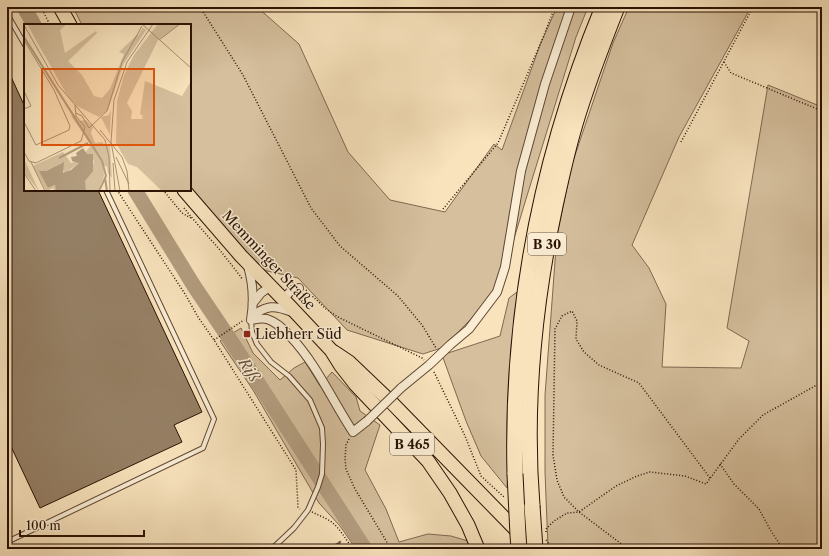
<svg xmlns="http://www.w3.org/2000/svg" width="829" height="556" font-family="'Libre Caslon Text',serif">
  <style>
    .green { fill: #d5bf9d; stroke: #806850 }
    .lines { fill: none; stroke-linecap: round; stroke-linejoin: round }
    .stream { stroke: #7c654d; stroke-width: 2.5 }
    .river { stroke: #b29c7e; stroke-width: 15 }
    .building { fill: #957f64; stroke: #2a1203 }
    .lane-casing { stroke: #5e4632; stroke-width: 6 }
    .street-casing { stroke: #5e4632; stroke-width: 10 }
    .primary-casing { stroke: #2a1203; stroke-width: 15 }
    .highway-casing { stroke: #2a1203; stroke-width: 17 }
    .path { stroke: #2a1203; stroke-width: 1.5; stroke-dasharray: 1 2; stroke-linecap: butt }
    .lane { stroke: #faedd4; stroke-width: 4 }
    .street { stroke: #faedd4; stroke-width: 8 }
    .primary { stroke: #f8e3bd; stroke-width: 13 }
    .highway { stroke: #f8e3bd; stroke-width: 15 }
    .street-bridge-casing { stroke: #5e4632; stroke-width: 10; stroke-linecap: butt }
    .highway-bridge-casing { stroke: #2a1203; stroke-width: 17; stroke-linecap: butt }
    .street-bridge { stroke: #faedd4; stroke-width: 8 }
    .highway-bridge { stroke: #f8e3bd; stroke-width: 15 }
    .poi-dot { fill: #8f2418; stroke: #faedd4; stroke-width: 1.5 }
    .labels { text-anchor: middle; stroke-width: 3; stroke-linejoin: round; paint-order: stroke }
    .shield { fill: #faedd4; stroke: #685442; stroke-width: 1 }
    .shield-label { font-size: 13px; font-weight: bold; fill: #2a1203 }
    .street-label { font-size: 14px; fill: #2a1203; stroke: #faedd4 }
    .poi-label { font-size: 14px; fill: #2a1203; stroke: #faedd4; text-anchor: start }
    .water-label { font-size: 15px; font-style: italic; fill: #67503a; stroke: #faedd4 }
    .inset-river { fill: none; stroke: #b29c7e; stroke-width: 2 }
    .inset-road { fill: none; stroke: #a68f73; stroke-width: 1 }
    .view { fill: #de550c; fill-opacity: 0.15; stroke: #de550c; stroke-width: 2 }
    .inset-edge { fill: none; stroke: #2a1203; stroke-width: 2 }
  </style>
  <rect width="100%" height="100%" fill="#f8e3bd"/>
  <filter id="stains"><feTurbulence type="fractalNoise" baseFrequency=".005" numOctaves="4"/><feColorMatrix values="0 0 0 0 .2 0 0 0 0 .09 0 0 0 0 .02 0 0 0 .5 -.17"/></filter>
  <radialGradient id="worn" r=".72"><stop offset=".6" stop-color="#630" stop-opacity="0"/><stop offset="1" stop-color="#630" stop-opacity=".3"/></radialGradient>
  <g class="green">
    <polygon points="73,7 257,7 299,44 348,152 390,200 445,212 494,144 502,150 540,45 557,7 588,7 576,37 526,199 504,272 489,300 444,347 423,354 347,330 298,278 263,270 190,189 190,25 82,25"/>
    <polygon points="629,7 751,7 679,137 632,245 649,268 666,304 662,367 741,368 749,341 727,328 768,85 822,107 822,549 549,549 548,547 545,472 545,395 557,235 572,164 613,43"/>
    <polygon points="517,292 510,399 509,444 507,488 481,456 466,421 442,355 500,336 509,298"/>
    <polygon points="241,328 253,353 280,380 294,368 305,362 320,386 332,372 356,397 360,411 380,425 365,470 386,509 399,542 428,534 451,536 468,541 471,549 356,549 340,526 319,503 253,390 220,341"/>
  </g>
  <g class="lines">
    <path class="stream" d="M328 549C332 546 338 545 340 542"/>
    <g class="river">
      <polyline points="24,7 34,25"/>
      <polyline points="135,190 194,286 233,344 365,549"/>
    </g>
  </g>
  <polygon class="building" points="7,68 25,107 25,190 98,190 202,412 174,425 182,442 40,508 7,438"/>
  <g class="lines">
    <g class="lane-casing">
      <g id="lane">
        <polyline points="7,14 25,45"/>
        <polyline points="251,320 252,332 257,344 271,362 289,376 310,400 322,428 323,444 322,474 318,487 308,510 294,528 275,546 268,549"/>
        <polyline points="7,542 203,448 214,419 106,190"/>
      </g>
    </g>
    <g class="street-casing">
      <g id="street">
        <path d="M248 266C253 283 254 302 251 320 256 319 262 318 267 319 277 322 284 330 291 337 317 365 332 400 353 432L367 421"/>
        <polyline points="283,299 292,290 299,288"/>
        <polyline points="253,303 261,293 271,286"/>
        <path d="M252 316C267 305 274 305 292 312"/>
        <polyline points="401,388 429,365 450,345 469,329 497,292 505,267 521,171 545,84 571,7"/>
      </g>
    </g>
    <g class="primary-casing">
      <g id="primary">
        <polyline points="60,7 70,25"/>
        <polyline points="184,190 241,256 283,299 331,350 341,366 355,384 428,461 450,493 468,525 478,549"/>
        <polyline points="334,352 349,362 393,404 520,534 531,549"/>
      </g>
    </g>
    <g class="highway-casing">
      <g id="highway">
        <path d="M515 474C511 312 541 157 603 7"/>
        <path d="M532 506C524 406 534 304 555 206 561 178 567 151 575 124 587 84 602 45 617 7"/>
      </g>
    </g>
    <g class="path">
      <polyline points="41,7 50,25"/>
      <polyline points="200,7 243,75 311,208 340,246 398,296 422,325 436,348"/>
      <polyline points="724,62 731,73 822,111"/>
      <polyline points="681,142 753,7"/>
      <polyline points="117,190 185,294 198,317 214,340 296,470 298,507 300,509"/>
      <polyline points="163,190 182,213 191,218"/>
      <polyline points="184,208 193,219 219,249 241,277 242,279"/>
      <polyline points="443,209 498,143 542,40 555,7"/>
      <polyline points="280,280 288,283"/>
      <polyline points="306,290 326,309 338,317 422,358 424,360"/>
      <polyline points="214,340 244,320"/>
      <polyline points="434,372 465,436 481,476 505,498"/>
      <polyline points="349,439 346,445 345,459 346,469 355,489 391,549"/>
      <polyline points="720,464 734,484 759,509 771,531 783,549"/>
      <path d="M312 512C320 516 329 519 335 525 342 532 347 541 353 549"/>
      <polyline points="546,532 546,529 554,521 567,513 579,512 616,486 637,476 650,472 685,476 706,484 739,439 763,415 815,386 822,385"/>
      <polyline points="546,540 553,549"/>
      <polyline points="628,549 579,512 564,497 557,480 553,455 555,329 562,316 572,311 577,321 576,339 584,352 599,365 639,383 710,478"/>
    </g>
    <use href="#lane" class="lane"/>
    <use href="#street" class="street"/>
    <use href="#primary" class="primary"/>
    <use href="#highway" class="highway"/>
    <g class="street-bridge-casing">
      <polyline id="street-bridge" points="367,421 401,388"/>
    </g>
    <g class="highway-bridge-casing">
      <g id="highway-bridge">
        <polyline points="515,474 518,535 519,549"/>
        <polyline points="532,506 535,549"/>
      </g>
    </g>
    <use href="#street-bridge" class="street-bridge"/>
    <use href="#highway-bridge" class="highway-bridge"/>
  </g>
  <rect class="poi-dot" x="243" y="330" width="8" height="8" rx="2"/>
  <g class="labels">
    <g class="shield">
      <rect x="528" y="233" width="38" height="22" rx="3"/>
      <rect x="390" y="433" width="44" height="22" rx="3"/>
    </g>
    <g class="shield-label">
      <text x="547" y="249">B 30</text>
      <text x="412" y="449">B 465</text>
    </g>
    <g class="street-label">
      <text transform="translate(269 260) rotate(47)" y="5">Memminger Straße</text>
    </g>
    <g class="poi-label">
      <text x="255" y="339">Liebherr Süd</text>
    </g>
    <g class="water-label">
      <text transform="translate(249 370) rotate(57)" y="5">Riß</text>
    </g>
  </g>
  <g transform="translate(24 24)">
    <rect width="167" height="167" fill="#f8e3bd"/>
    <path d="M3 0H43L36 6 41 29 72 7 73 9 44 37 58 51 70 72 78 74 86 65 100 30 95 28 114 10 116 0 114 12 119 4 122 6 99 41 84 86 75 93 53 82 43 71ZM134 0H156L134 16 103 79 108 87 107 95H118L119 92 116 90 121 57 158 72 167 57V167H138L113 143 104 140 92 119 93 77 100 51 110 31ZM87 85 86 111 77 93 85 91ZM50 90 55 97 62 96 69 103 67 109 71 119 78 118 82 122 86 121 88 154 84 149 83 143 79 141 80 152 74 167H62L61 163V157L70 138 68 132 61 129 67 121 47 92ZM39 128 47 139 52 137 55 139 40 150 38 139 22 147H16L24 164 32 161V167H29L30 164 22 167 9 142ZM0 135 15 167 0 148Z" fill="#d5bf9d"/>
    <path d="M59 124 63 130H69V147L61 157 62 167H69H32L31 161 24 164 15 147H22L40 138 39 149 47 146 55 139 48 137 47 133 53 132 52 129Z" fill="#b29c7e"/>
    <path class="inset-river" d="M0 13 78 137 82 152 75 167M35 134 64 119M81 154 83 167"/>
    <path class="inset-road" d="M118 0 167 44M0 1 34 61 81 116 85 133 86 167M0 16 30 66 46 102 45 106 12 121 0 98M135 16 156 0M0 67 7 82 0 85M52 89 58 92 65 104 83 87 98 38 118 2M76 106 98 133 103 147 105 167M0 128 5 137 12 139 57 117 61 103 52 92 51 81M92 133 105 160M7 138 21 167M89 139 91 167M0 149 12 167M96 167 87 118 90 76 103 38 129 0"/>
    <path class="view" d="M18 45H130V121H18Z"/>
    <rect width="167" height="167" class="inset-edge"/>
  </g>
  <rect width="829" height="556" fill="none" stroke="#f8e3bd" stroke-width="24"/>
  <rect x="8" y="8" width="813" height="540" fill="none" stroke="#2a1203" stroke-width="2"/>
  <rect x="12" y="12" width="805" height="532" fill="none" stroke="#2a1203"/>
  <path d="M20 530v6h124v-6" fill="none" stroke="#2a1203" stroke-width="2"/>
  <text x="26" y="530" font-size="12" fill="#2a1203" stroke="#faedd4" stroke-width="3" paint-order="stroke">100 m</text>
  <rect width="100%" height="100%" filter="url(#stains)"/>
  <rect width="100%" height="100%" fill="url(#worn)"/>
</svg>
